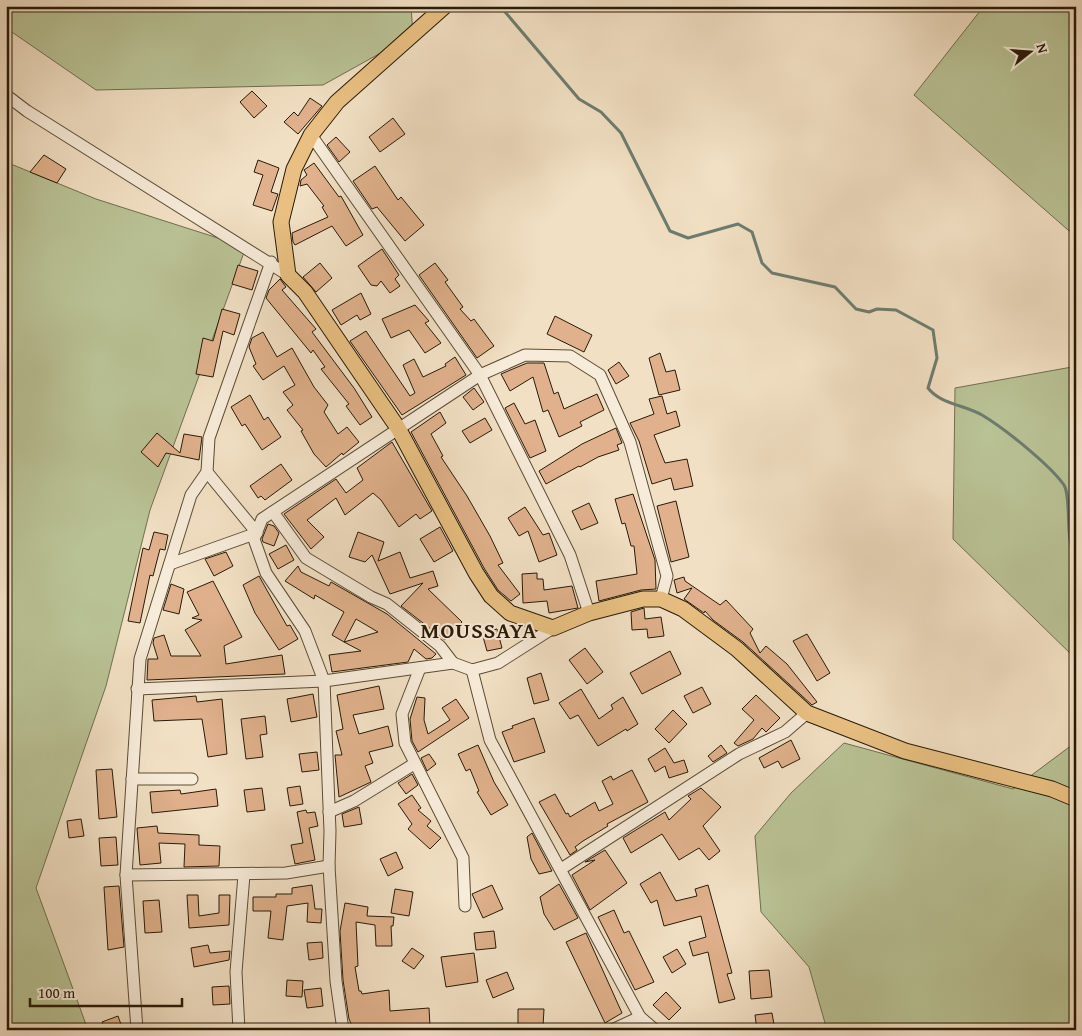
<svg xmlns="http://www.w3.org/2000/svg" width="1082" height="1036" font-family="'Gentium Book Plus',serif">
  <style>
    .green { fill: #b9c295; stroke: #706e4e }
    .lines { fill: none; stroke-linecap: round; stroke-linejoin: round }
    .stream { stroke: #6d7c6f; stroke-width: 3 }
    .building { fill: #e0b18c; stroke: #281a08 }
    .minor-casing { stroke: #5a4c37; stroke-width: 13 }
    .major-casing { stroke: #281a08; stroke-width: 17 }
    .minor { stroke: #f7ebd9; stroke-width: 11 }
    .major { stroke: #e9c082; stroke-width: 15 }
    .labels { text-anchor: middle; stroke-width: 4; stroke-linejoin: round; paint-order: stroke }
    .district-label { font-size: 22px; font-weight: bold; letter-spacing: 1px; fill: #281a08; stroke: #f7ebd9 }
  </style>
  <rect width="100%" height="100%" fill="#f2e0c4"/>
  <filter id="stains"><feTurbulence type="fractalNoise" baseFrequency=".004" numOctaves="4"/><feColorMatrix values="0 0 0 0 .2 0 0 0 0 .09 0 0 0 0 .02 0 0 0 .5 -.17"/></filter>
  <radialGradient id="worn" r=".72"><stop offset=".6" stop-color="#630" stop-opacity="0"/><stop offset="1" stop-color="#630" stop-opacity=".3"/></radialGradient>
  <g class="green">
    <polygon points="6,6 411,6 413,35 323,85 96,90 6,28"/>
    <polygon points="984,6 1076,6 1076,237 914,95"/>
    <polygon points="6,162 96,199 246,247 150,510 106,686 36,888 88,1030 6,1030"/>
    <polygon points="1072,367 1076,368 1076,659 953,539 955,388"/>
    <polygon points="1076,742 1076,1030 827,1030 809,967 761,912 755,836 791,793 844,743 1013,789"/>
  </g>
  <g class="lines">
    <path class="stream" d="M500 6 579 99 601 112 621 133 670 231 688 238 738 224 752 232 762 263 772 273 835 287 856 309 869 312 877 309 896 310 933 330 937 358 928 388C940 404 965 405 982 415 1004 428 1050 465 1064 485 1072 498 1064 539 1076 560"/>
  </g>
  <g class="building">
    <polygon points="252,91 267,106 254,118 240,102"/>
    <polygon points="310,98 322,106 298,134 284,122 294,112 298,116"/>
    <polygon points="393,118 405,134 380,152 369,137"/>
    <polygon points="336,137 350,152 339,162 327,145"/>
    <polygon points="44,155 66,169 57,183 30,172"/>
    <polygon points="258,160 279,168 271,192 278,194 272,211 253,205 263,175 254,172"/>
    <polygon points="314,163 339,197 341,196 363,235 346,246 332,226 295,245 293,242 292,233 328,217 322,207 324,206 307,184 300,186 301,180 307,175 304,170"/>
    <polygon points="375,166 398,200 401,197 424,225 405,241 377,207 372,209 353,181"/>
    <polygon points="382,249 399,275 395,279 400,286 390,293 381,281 377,286 371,285 358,266"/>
    <polygon points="320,263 332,278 316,292 303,277"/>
    <polygon points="435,263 448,280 445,282 463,307 460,309 471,321 474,319 494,346 477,358 419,275"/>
    <polygon points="238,265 258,271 252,290 232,284"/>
    <polygon points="280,279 286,287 282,290 316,329 312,332 354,388 372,417 360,425 346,406 349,404 321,369 325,367 313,350 311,353 266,298 269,290"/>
    <polygon points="361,293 371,314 360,320 357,315 341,325 332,310"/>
    <polygon points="415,305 429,321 425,323 441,343 425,353 409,330 391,338 382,319"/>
    <polygon points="222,309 240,314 234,335 223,331 213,377 196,374 203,338 213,341"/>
    <polygon points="555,316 592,335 584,352 547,334"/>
    <polygon points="366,331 410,396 415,393 403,365 414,359 423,377 446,366 445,364 455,357 466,375 402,415 350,341"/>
    <polygon points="263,332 277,357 292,348 314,387 328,405 324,412 338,434 347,427 359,442 343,455 342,453 326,467 314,454 301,431 303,430 287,410 293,405 283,392 295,385 284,366 263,380 253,366 256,364 249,347 252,338"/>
    <polygon points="660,353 666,372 675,370 680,390 659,395 649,358"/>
    <polygon points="619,362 629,376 616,384 608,370"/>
    <polygon points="527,363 544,363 554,394 558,392 564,409 597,394 604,410 580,422 582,426 559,437 548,410 543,412 533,377 510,391 501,374"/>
    <polygon points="474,388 484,402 473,410 463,397"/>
    <polygon points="250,395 264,420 268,417 281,437 262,450 245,424 242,426 231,407"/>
    <polygon points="662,396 667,414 676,411 680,426 654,435 665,463 687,459 693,486 674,490 671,478 652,484 639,441 630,423 654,414 649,399"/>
    <polygon points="514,403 525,424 535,420 546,451 530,458 505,408"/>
    <polygon points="440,412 446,423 431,434 443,456 441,457 467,496 490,536 503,563 498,565 520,594 511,601 498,590 484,568 411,432"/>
    <polygon points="485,418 492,430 470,443 462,431"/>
    <polygon points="616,428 622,443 617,445 619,450 598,457 580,467 579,466 546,484 539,471 582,444"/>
    <polygon points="157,433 180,453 184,434 202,437 199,460 166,453 158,467 141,452"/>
    <polygon points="392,442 432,511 420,519 416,514 399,527 381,500 373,493 345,515 336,498 307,520 324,537 311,549 284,514 336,479 346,493 363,480 357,468"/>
    <polygon points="281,464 292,480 265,500 261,496 258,498 250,486"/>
    <polygon points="633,494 655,560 656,589 641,590 599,601 596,581 637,574 634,546 631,546 625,523 622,524 615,499"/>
    <polygon points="676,501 689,557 671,562 657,506"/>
    <polygon points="589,503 598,523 581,530 572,511"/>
    <polygon points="525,507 543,535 549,533 557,555 539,562 528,531 519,536 508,518"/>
    <polygon points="268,524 274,526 279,533 274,546 263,542 262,539"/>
    <polygon points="440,527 453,551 434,562 420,539"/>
    <polygon points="154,532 168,535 165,550 160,549 153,576 150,575 140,623 128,621 143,548 149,550"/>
    <polygon points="358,532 384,542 378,561 400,552 410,578 433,571 438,586 428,589 462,622 445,640 401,606 423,583 390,594 372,555 365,562 349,557"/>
    <polygon points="286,545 294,560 278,569 269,554"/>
    <polygon points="226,552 233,566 214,576 205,559"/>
    <polygon points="298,566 301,572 329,586 331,582 387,614 436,654 432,658 426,659 414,649 408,662 332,672 329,655 361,651 344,642 378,632 356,619 344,642 332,635 344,612 315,595 314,599 285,581"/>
    <polygon points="537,573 537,579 543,579 544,590 572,586 578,608 549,613 547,601 523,603 522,574"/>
    <polygon points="259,576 287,626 290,625 298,639 279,650 255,613 243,585"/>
    <polygon points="684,577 685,581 720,605 726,600 753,629 750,633 760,653 766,646 787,664 817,702 812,705 743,642 713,620 705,611 704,613 684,599 692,588 677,593 674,580"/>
    <polygon points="213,581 242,637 224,646 226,664 282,655 285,674 147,680 148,659 158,659 153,643 154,638 164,635 171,656 201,656 185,630 202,620 192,618 199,615 187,592"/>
    <polygon points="171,584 184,589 179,614 163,610"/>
    <polygon points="644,608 645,619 661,617 664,636 648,638 647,629 632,630 631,612"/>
    <polygon points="497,629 502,648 487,651 482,633"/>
    <polygon points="807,634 830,673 817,681 793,641"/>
    <polygon points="585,648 603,672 587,684 569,660"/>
    <polygon points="670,651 681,674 642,694 630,673"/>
    <polygon points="541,673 549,700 534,704 527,678"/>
    <polygon points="379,686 384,709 353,715 359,734 388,726 393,746 369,752 373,763 365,766 371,782 339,797 335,755 342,755 336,731 343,729 337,695"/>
    <polygon points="702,687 711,704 693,713 684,696"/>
    <polygon points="581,689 599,719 613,709 611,705 623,697 638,724 627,731 626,729 598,746 578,715 570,719 559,703"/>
    <polygon points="313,694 317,717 291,722 287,699"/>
    <polygon points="756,695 780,718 766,732 762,728 753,739 738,746 734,743 754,720 742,709"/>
    <polygon points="196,696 197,702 222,699 227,754 208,757 202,719 154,721 152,700"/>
    <polygon points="417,697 425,698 424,720 428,734 450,720 442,708 456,699 469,718 418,752 412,741 410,719"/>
    <polygon points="673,710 687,724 669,743 655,729"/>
    <polygon points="265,716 267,734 260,735 263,757 246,759 241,719"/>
    <polygon points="534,718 545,752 514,762 502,732 513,728 512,726"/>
    <polygon points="791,740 800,759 782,768 778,761 764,768 759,758"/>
    <polygon points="478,745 494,782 508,805 491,815 477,792 479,791 470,769 466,771 458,754"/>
    <polygon points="721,745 727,753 713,762 708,756"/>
    <polygon points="665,748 674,763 684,760 688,772 669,778 665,766 655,772 648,759"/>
    <polygon points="317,752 319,770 302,772 299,754"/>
    <polygon points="429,754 436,764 427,771 421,758"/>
    <polygon points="112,769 117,817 99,819 96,770"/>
    <polygon points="632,770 648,802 607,824 608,826 583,841 575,847 577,850 570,855 539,802 555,794 566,814 568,813 570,817 595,802 599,811 613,804 602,781 611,776 613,780"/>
    <polygon points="412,774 418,785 406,794 398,783"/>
    <polygon points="300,786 303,804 290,806 287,788"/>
    <polygon points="262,788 265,810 247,812 244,790"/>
    <polygon points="701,788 721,807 703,826 720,851 709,860 699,848 679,860 662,834 631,853 623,838 665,812 669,820 691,799 688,796"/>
    <polygon points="216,789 218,806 152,813 150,792 180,790 181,794"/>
    <polygon points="412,795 421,808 418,810 431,821 427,826 441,838 430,849 408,829 412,824 398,804"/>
    <polygon points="359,807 362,824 344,827 342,814"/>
    <polygon points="306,810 307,813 315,812 318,826 309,828 315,860 295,864 291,845 303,843 297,812"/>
    <polygon points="81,819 84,836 69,838 67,821"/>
    <polygon points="157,826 158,833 199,835 199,845 220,846 219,866 184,867 185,844 159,843 161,863 140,865 137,828"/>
    <polygon points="532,833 552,871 539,874 531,859 527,837"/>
    <polygon points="116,837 118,865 101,866 99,838"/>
    <polygon points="605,850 627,883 590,910 572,875 595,860 585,862"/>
    <polygon points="396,852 403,868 388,876 380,859"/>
    <polygon points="660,872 676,901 697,896 695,889 708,885 732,973 727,974 735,999 719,1003 708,952 693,956 689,942 706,937 701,916 664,926 657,900 651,903 640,884"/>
    <polygon points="559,884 578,918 554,930 544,914 540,897"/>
    <polygon points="312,885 315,909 322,909 321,923 307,922 308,903 287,906 283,940 268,938 271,911 253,911 253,897 276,897 276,894 292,894 292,888"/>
    <polygon points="492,885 503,909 483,918 472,894"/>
    <polygon points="119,886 124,947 108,950 104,887"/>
    <polygon points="395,889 413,892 409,916 391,913"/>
    <polygon points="187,895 198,895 199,916 219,913 219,895 230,895 229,925 189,928"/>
    <polygon points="159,900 162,932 145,933 143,901"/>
    <polygon points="345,903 368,907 367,916 394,917 393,926 391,926 392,946 376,946 375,925 356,922 358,966 355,967 359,991 361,991 362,994 389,990 390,1011 429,1008 430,1026 391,1030 354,1030 349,1019 343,980 340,931"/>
    <polygon points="614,910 624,933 629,931 654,982 635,990 598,917"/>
    <polygon points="494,931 496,948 476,950 474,933"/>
    <polygon points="586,933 622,1013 605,1023 566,942"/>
    <polygon points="322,942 323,958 309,960 307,943"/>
    <polygon points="208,945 210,953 230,951 229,960 194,967 191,948"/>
    <polygon points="412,948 424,956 414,969 402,961"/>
    <polygon points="677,949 686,964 672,973 663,957"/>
    <polygon points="474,953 478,982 446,987 441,957"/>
    <polygon points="769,970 772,997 751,999 749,971"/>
    <polygon points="507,972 514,989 493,998 486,980"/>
    <polygon points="287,980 303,981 302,997 286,996"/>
    <polygon points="229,986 230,1004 213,1005 212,987"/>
    <polygon points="321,988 323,1006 307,1008 304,990"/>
    <polygon points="666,992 681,1008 669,1020 653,1005"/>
    <polygon points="518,1009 544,1009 543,1026 518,1026"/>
    <polygon points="772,1013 775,1030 757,1030 755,1015"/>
    <polygon points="118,1016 123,1030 105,1030 102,1022"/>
  </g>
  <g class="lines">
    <g class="minor-casing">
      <g id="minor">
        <polyline points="6,95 27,111 288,275"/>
        <polyline points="311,135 480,375 570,555 589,613"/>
        <polyline points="273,512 306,558 371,597 387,604 440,646 453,663"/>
        <polyline points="170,564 257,533 207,472 209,438 271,262"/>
        <polyline points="553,628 498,663 472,670 490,740 640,1017 655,1030"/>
        <polyline points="420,668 402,714 405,743 463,858 465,906"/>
        <polyline points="137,689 324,681 453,663 472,670"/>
        <polyline points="132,779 192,779"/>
        <polyline points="329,812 354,801 414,764"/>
        <polyline points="561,869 739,754 785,732 807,713"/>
        <polyline points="126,875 286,873 329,866"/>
        <polyline points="137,1030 126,875 140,659 191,495 207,472"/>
        <polyline points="239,1030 236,972 244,875"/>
        <polyline points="343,1030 336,981 329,866 330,831 324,681 305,631 266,573 254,539 262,519 480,375 525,355 570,356 600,375 630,442 667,576 661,599"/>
        <polyline points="612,1030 640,1017"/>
      </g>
    </g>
    <g class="major-casing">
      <polyline id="major" points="445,6 337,102 311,135 294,169 281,222 288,275 305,292 398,428 476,573 491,596 510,613 553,628 589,613 643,599 661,599 683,609 737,649 807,713 905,751 1052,789 1076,799"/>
    </g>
    <use href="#minor" class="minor"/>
    <use href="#major" class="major"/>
  </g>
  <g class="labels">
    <g class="district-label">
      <text x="479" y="638">MOUSSAYA</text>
    </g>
  </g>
  <rect width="1082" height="1036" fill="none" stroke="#f2e0c4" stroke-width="25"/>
  <rect x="8" y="8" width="1067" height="1021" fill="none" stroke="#281a08" stroke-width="2.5"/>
  <rect x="12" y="12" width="1057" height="1011" fill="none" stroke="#281a08"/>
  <g transform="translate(1030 52) rotate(73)" stroke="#f7ebd9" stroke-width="4" paint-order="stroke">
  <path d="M0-4L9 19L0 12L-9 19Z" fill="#281a08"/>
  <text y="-8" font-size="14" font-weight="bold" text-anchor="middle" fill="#281a08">N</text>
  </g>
  <path d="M30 998v8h152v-8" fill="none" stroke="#281a08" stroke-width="2.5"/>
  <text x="38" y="998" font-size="15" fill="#281a08" stroke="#f7ebd9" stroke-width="4" paint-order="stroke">100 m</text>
  <rect width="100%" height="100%" filter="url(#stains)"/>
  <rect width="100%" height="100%" fill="url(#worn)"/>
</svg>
